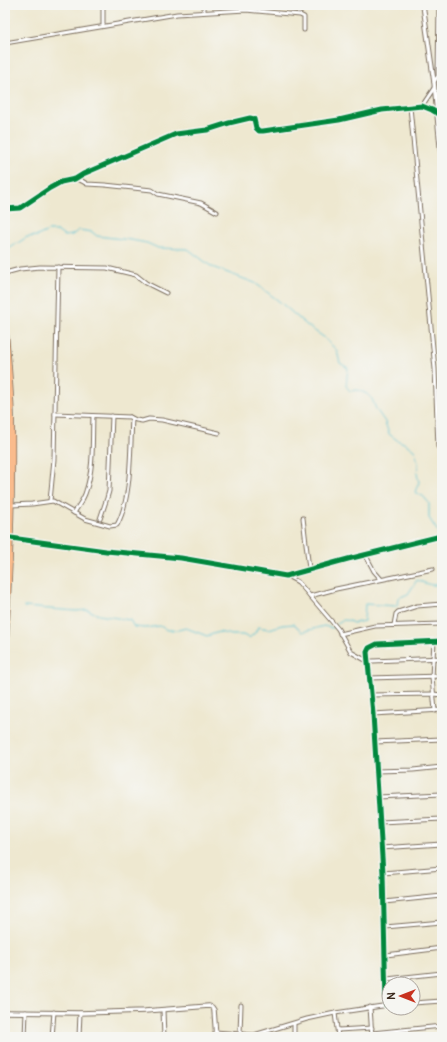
<svg xmlns="http://www.w3.org/2000/svg" width="447" height="1042" font-family="Pangolin,sans-serif">
  <style>
    .lines { fill: none; stroke-linecap: round; stroke-linejoin: round }
    .stream { stroke: #57c1d3; stroke-width: 1 }
    .minor-casing { stroke: #7a6c5c; stroke-width: 5 }
    .tertiary-casing { stroke: #7a6c5c; stroke-width: 5.5 }
    .trunk-casing { stroke: #7a6c5c; stroke-width: 6 }
    .minor { stroke: #fff; stroke-width: 3 }
    .tertiary { stroke: #fff; stroke-width: 3.5 }
    .trunk { stroke: #fabb8c; stroke-width: 4.5 }
    .cycleway-casing { stroke: #f6f6f2; stroke-width: 8 }
    .cycleway { stroke: #00873e; stroke-width: 5 }
  </style>
  <rect width="100%" height="100%" fill="#f6f6f2"/>
  <filter id="ink" filterUnits="userSpaceOnUse"><feTurbulence type="fractalNoise" baseFrequency=".025" numOctaves="2"/><feDisplacementMap in="SourceGraphic" scale="8" xChannelSelector="R" yChannelSelector="G"/><feConvolveMatrix kernelMatrix="1 2 1 2 8 2 1 2 1" color-interpolation-filters="sRGB"/></filter>
  <filter id="wash" filterUnits="userSpaceOnUse"><feTurbulence type="fractalNoise" baseFrequency=".012" numOctaves="4" result="noise"/><feDisplacementMap in="SourceGraphic" scale="16" xChannelSelector="R" yChannelSelector="G"/><feGaussianBlur stdDeviation="0.9" result="paint"/><feColorMatrix in="noise" values="0 0 0 0 0 0 0 0 0 0 0 0 0 0 0 0 0 1.4 0 .05"/><feComposite in="paint" operator="in"/></filter>
  <g filter="url(#wash)">
    <rect width="100%" height="100%" fill="#eee8d0"/>
    <g class="lines">
      <g class="stream">
        <polyline points="7,250 27,237 37,236 48,231 57,231 64,236 72,235 79,230 92,232 97,236 131,240 147,243 158,248 188,249 212,267 255,283 280,302 309,327 325,338 337,351 340,363 348,368 346,386 350,391 358,390 367,394 372,399 376,409 385,422 389,434 397,440 406,444 415,451 418,463 417,474 419,482 415,492 423,496 429,503 429,518 442,538"/>
        <polyline points="24,607 76,611 88,610 99,615 130,620 134,627 145,628 160,626 167,630 178,630 186,628 207,636 219,632 232,635 243,635 249,638 255,633 258,627 269,629 282,625 294,624 302,632 324,626 331,628 335,627"/>
        <path d="M337 624C341 618 348 620 353 623L364 621 365 604 397 606 398 598 408 594 417 580C425 583 434 588 442 583"/>
      </g>
    </g>
  </g>
  <g filter="url(#ink)">
    <g class="lines">
      <g class="minor-casing">
        <g id="minor">
          <polyline points="103,5 103,25"/>
          <polyline points="204,12 204,5"/>
          <polyline points="5,43 177,14 246,10 300,15 304,17 304,30"/>
          <polyline points="434,82 438,76 439,5"/>
          <polyline points="422,106 434,88"/>
          <polyline points="410,107 435,369 438,447"/>
          <polyline points="75,179 82,181 87,184 105,185 152,190 158,194 201,203 217,212"/>
          <polyline points="5,209 20,208 50,188 61,182 75,179 83,174 176,134 207,130 229,123 250,118 254,119 256,128 259,131 263,131 339,120 382,110 422,106 432,110 437,113"/>
          <polyline points="5,273 20,269 40,267 107,268 136,275 146,283 166,293"/>
          <polyline points="55,414 130,417 136,420 142,421 149,419 162,420 219,433"/>
          <polyline points="50,501 54,459 58,267"/>
          <path d="M12 505 32 504 53 501 85 519 110 526 117 525C132 498 130 450 132 419L130 417"/>
          <path d="M74 513C78 506 84 499 86 491 94 468 92 440 93 416"/>
          <polyline points="303,518 309,569"/>
          <polyline points="100,519 107,498 109,491 112,416"/>
          <polyline points="365,554 374,571 381,579"/>
          <polyline points="287,576 298,582 333,623 338,629 351,652 367,661 373,661 442,658"/>
          <polyline points="310,596 336,589 433,569"/>
          <polyline points="394,625 396,614 398,612 417,606 442,604"/>
          <polyline points="340,634 375,626 442,624"/>
          <polyline points="434,641 432,677 435,711"/>
          <polyline points="441,641 440,632 441,624"/>
          <polyline points="369,678 442,676"/>
          <polyline points="371,695 433,694 442,695"/>
          <polyline points="373,714 442,710"/>
          <polyline points="441,739 442,753"/>
          <polyline points="375,742 442,739"/>
          <polyline points="376,771 413,770 442,767"/>
          <polyline points="378,797 442,794"/>
          <polyline points="380,822 442,819"/>
          <polyline points="381,848 442,844"/>
          <polyline points="383,873 442,868"/>
          <polyline points="384,902 442,896"/>
          <polyline points="385,927 442,922"/>
          <polyline points="386,955 442,948"/>
          <polyline points="387,979 442,973"/>
          <polyline points="413,1003 442,1001"/>
          <polyline points="386,1005 383,873 373,714 367,652 369,648 377,644 442,641"/>
          <polyline points="370,1007 372,1037"/>
          <polyline points="163,1010 164,1037"/>
          <polyline points="335,1013 338,1037"/>
          <polyline points="294,1024 294,1037"/>
          <polyline points="338,1030 372,1028"/>
          <polyline points="215,1032 254,1035 307,1019 335,1013 389,1005"/>
          <polyline points="372,1033 442,1026"/>
          <polyline points="240,1034 241,1005"/>
          <polyline points="25,1037 26,1012"/>
          <polyline points="52,1037 54,1012"/>
          <polyline points="79,1037 80,1013"/>
          <polyline points="155,1037 164,1036"/>
          <polyline points="205,1037 216,1036"/>
        </g>
      </g>
      <g class="tertiary-casing">
        <g id="tertiary">
          <polyline points="423,5 434,82 442,166"/>
          <polyline points="11,538 106,551 181,558 286,576 348,559 437,537 442,533"/>
          <polyline points="5,1012 80,1013 145,1011 209,1006 212,1007 214,1010 216,1037"/>
        </g>
      </g>
      <g class="trunk-casing">
        <g id="trunk">
          <path d="M5 322C8 358 12 393 12 429 13 506 9 583 5 660"/>
          <path d="M5 367C11 438 8 509 5 580"/>
        </g>
      </g>
      <use href="#minor" class="minor"/>
      <use href="#tertiary" class="tertiary"/>
      <use href="#trunk" class="trunk"/>
      <g class="cycleway-casing">
        <g id="cycleway">
          <polyline points="5,209 20,208 50,188 61,182 75,179 83,174 176,134 207,130 229,123 250,118 254,119 256,128 259,131 263,131 339,120 382,110 422,106 432,110 437,113"/>
          <polyline points="11,538 106,551 181,558 286,576 348,559 437,537 442,533"/>
          <polyline points="386,1005 383,873 373,714 367,652 369,648 377,644 442,641"/>
        </g>
      </g>
      <use href="#cycleway" class="cycleway"/>
    </g>
  </g>
  <rect width="447" height="1042" fill="none" stroke="#f6f6f2" stroke-width="20"/>
  <g transform="translate(401 996) rotate(270)"><circle r="19" fill="#f6f6f2" stroke="#aba49d"/>
  <path d="M0-3L7 15L0 10L-7 15Z" fill="#c8321e"/>
  <text y="-6" font-size="11" font-weight="bold" text-anchor="middle" fill="#3b2a1e">N</text>
  </g>
</svg>
